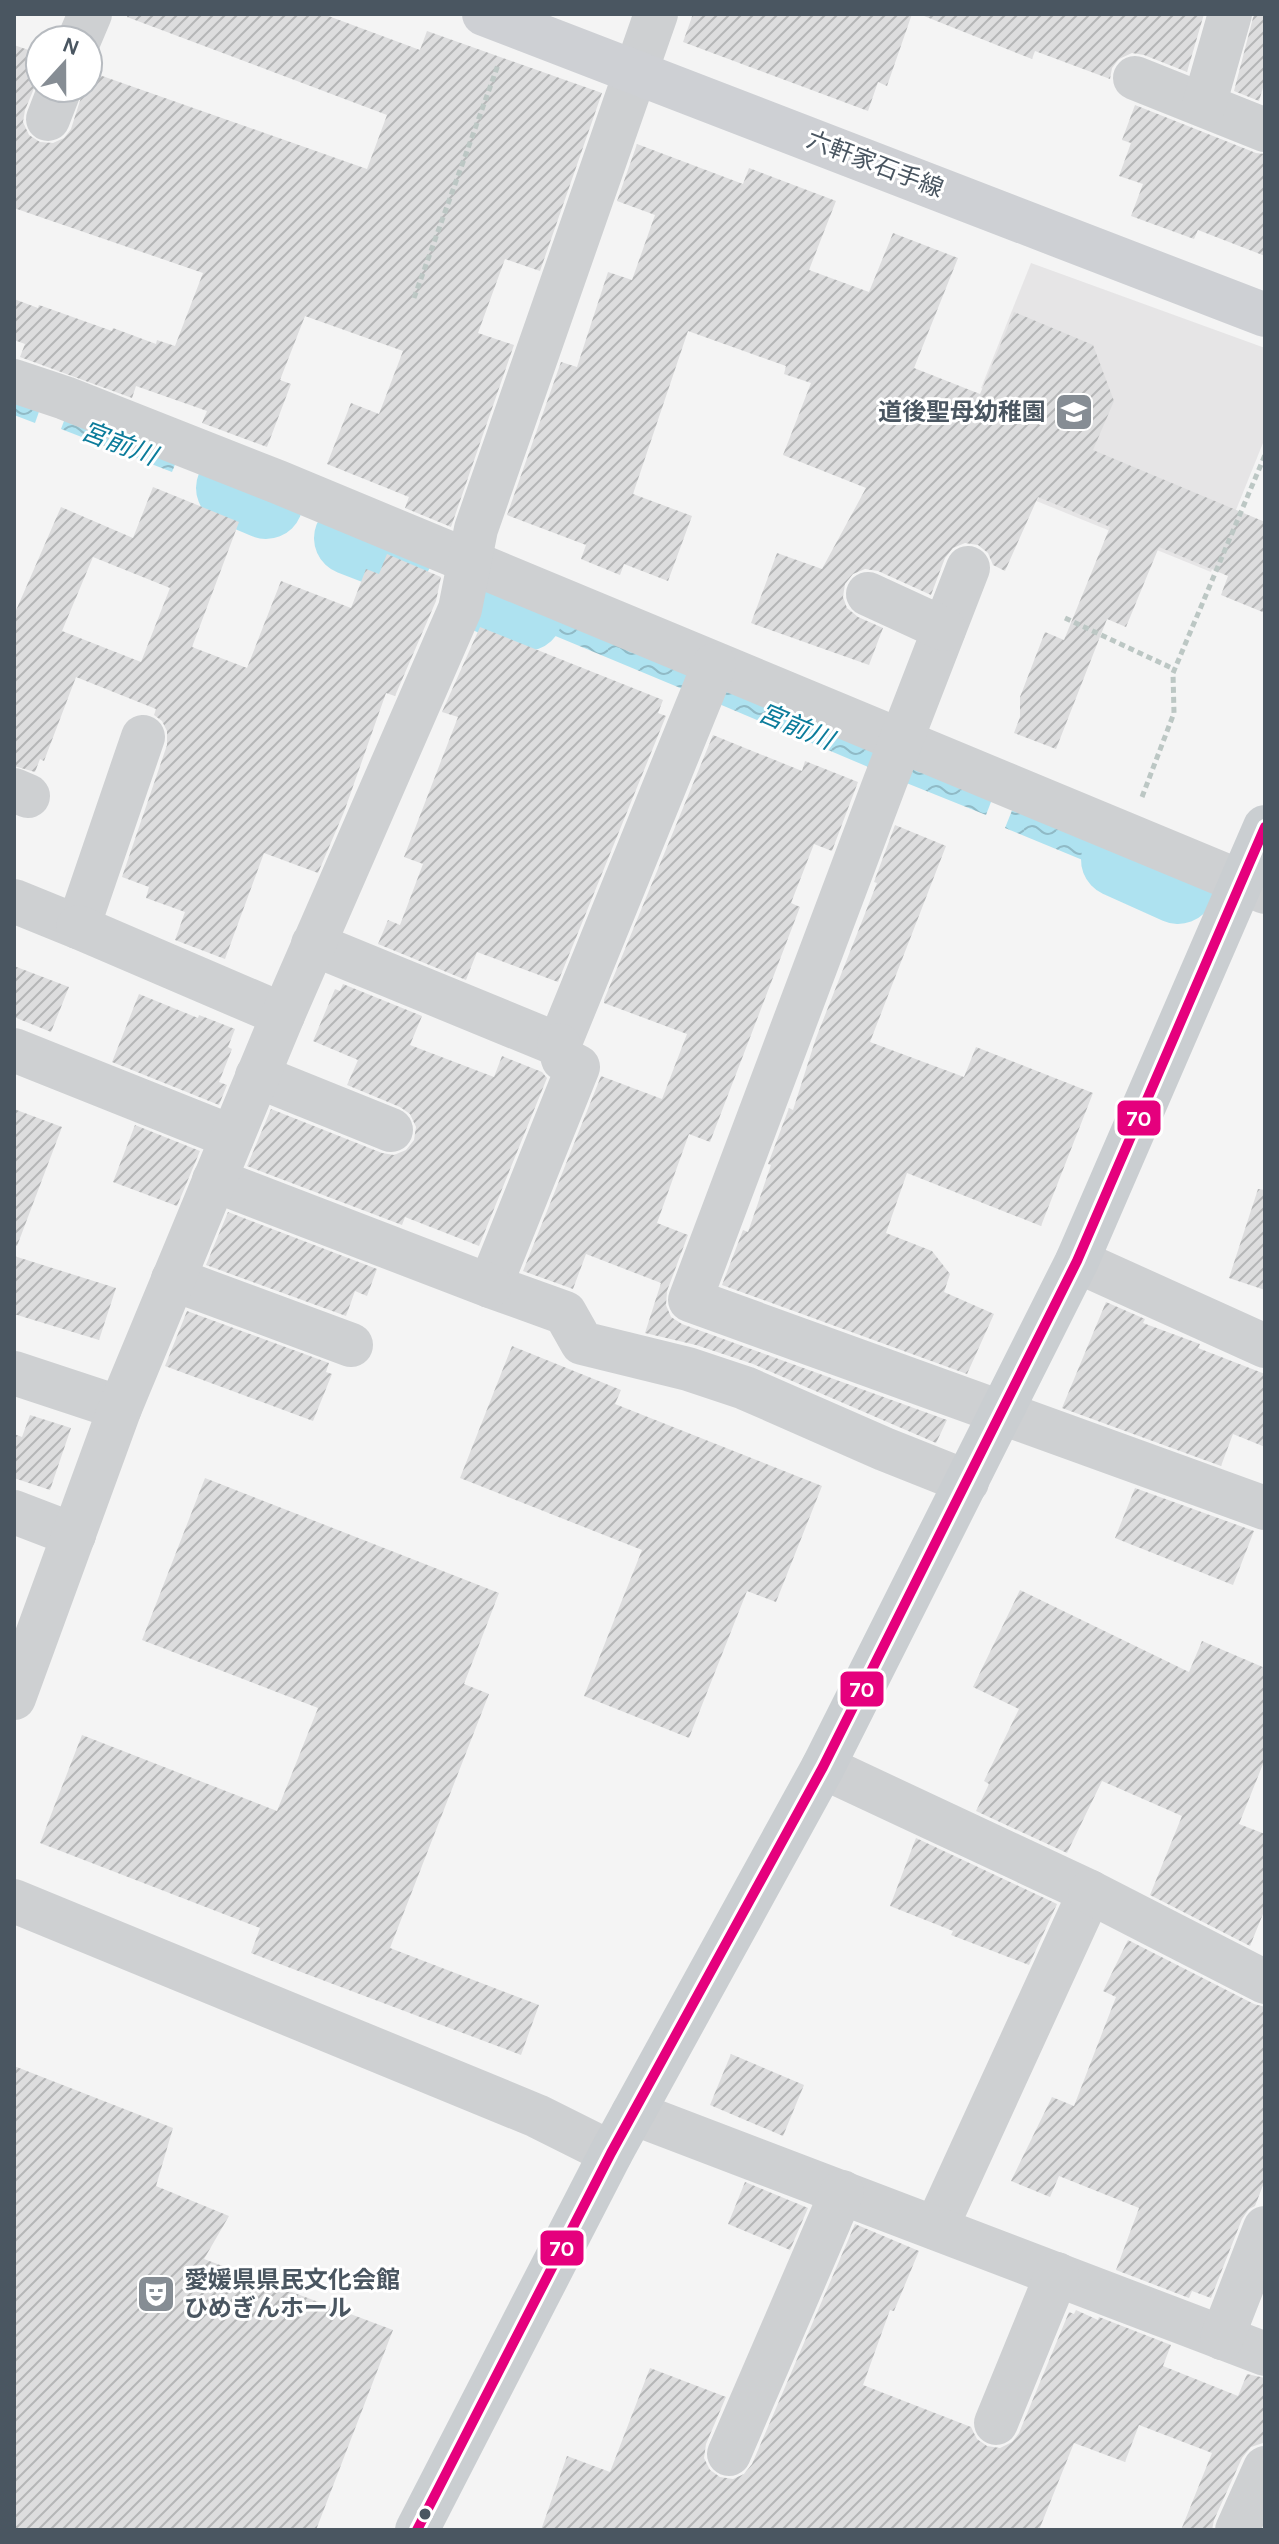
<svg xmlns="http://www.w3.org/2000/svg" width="1279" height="2544" font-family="Karla,'Noto Sans JP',sans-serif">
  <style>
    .education { fill: #e6e5e6 }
    .water { fill: url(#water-waves) }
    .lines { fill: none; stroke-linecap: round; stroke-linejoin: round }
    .river { stroke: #aee2f0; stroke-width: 74 }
    .building { fill: url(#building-hatch); fill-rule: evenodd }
    .path { stroke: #bcc7c4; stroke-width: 5; stroke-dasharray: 6 4; stroke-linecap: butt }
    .minor { stroke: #ced0d2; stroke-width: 44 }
    .secondary { stroke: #ced0d4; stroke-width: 44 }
    .primary { stroke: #caced1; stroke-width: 44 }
    .bus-1-casing { stroke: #fff; stroke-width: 16 }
    .bus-1 { stroke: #e5007d; stroke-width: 10 }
    .bus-dot { fill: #4a5661; stroke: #fff; stroke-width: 3 }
    .labels { text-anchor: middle; stroke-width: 6; stroke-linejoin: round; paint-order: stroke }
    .street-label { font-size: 24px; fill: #4a5661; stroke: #fff }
    .poi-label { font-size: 24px; font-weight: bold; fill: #4a5661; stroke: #fff; text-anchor: end }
    .water-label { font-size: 26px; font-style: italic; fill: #0c7c9b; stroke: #fff }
    .line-badge { stroke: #fff; stroke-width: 3 }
    .badge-label { font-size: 22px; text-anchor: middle; font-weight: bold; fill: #fff }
  </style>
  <defs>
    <pattern id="water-waves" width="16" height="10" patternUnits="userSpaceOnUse" patternTransform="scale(2)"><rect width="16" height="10" fill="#aee2f0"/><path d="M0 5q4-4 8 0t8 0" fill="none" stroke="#90bac6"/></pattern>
    <pattern id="building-hatch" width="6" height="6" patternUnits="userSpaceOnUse" patternTransform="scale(2)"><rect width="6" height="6" fill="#ddddde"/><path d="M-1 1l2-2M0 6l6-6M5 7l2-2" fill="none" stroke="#b5b6b7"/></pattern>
  </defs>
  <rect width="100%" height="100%" fill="#f4f4f4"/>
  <polygon class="education" points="1031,263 1265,348 1265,438 1211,572 1002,487 1033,408 981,388"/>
  <g class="water">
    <polygon points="14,397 41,406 35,423 14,415"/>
    <polygon points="67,413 178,457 172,472 61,429"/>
    <polygon points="561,616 692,670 685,690 553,635"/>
    <polygon points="720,682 881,750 873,769 712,701"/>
    <polygon points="902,758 994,794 986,815 894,778"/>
    <polygon points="1015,803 1095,836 1085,861 1005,828"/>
  </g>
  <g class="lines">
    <g class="river">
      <polyline points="233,488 266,502"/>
      <polyline points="351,538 395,555"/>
      <polyline points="485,595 526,614"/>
      <polyline points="1118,860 1178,887"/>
    </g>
  </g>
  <g class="building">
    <polygon points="128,14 323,14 420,50 427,31 602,93 540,271 505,259 478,333 514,345 451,527 405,508 409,497 327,464 351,403 379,414 403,351 305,316 280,380 291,384 267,447 202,423 207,411 136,386 132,398 20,357 25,344 14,340 14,299 38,308 39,305 112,331 113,328 156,344 157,340 175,346 203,273 14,208 14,45 40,54 40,74 25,110 23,122 29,135 40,142 53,143 64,138 71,129 84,88 88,88 88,71 367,169 387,115 127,17"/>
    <polygon points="693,14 912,14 887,86 878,82 868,111 683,42"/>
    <polygon points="925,14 1204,14 1187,72 1144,55 1132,53 1119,59 1112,68 1110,79 1035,51 1032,59 924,16"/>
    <polygon points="1254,14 1265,14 1265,81 1259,101 1234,91"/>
    <polygon points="1135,105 1256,153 1265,154 1265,256 1198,230 1194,239 1131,216 1143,184 1119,176 1131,143 1122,140"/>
    <polygon points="637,144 743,184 749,168 836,201 809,270 869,292 893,233 958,258 914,368 980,394 1014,312 1093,345 1114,401 1093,450 1265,522 1265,613 1221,595 1228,576 1159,547 1126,627 1107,619 1056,749 1014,733 1020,717 1020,697 1045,632 1064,640 1110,527 1038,497 1005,571 993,565 988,553 978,545 965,543 953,548 945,558 931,595 878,571 865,569 853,574 845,584 843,597 847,608 858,617 883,628 869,665 751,623 777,553 822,569 866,488 783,455 811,383 784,374 786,366 688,331 633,494 692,516 668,581 624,564 620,575 581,559 586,545 507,515 561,362 577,367 608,272 632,280 655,215 617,201"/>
    <path d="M153 487 239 522 192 647 247 668 281 581 351 608 366 569 379 574 387 554 441 577 436 601 395 696 386 693 344 812 318 873 264 853 225 959 175 940 185 912 146 898 149 887 122 877 167 745V731L162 721 154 715 156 709 76 677 44 761 40 759 35 772 14 766V615L61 507 133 538ZM93 557 170 588 141 662 62 631Z"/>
    <polygon points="480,627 663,700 658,713 666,716 558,982 477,952 466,980 378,944 388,920 400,925 423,864 404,857 458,717 442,712"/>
    <polygon points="713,735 802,771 805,761 858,782 832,851 814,844 791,903 800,907 710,1142 689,1134 657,1223 688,1235 667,1291 666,1305 671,1317 682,1324 947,1420 936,1443 753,1364 696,1345 645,1333 661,1283 586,1254 573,1289 523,1271 601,1076 662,1099 687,1034 604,1003 604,1000"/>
    <polygon points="895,825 946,846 870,1042 964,1077 976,1047 1093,1093 1041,1226 907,1173 886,1233 932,1251 950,1274 944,1292 994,1314 967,1374 722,1285 743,1230 748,1232 771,1165 768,1164 789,1108 793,1110 816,1038 877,883 874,882"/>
    <polygon points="14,966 69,987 51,1032 14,1017"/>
    <polygon points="343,984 422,1016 410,1045 494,1077 502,1056 542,1072 547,1078 479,1246 405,1217 402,1225 247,1166 271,1109 382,1153 394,1155 406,1150 414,1140 416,1127 410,1114 400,1107 347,1085 358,1060 313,1041 335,989 340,991"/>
    <polygon points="139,994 198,1018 199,1015 235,1029 228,1047 232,1049 219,1082 227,1085 219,1105 112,1062"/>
    <polygon points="14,1109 62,1127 17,1246 14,1245"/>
    <polygon points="135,1125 200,1151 177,1206 113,1182"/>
    <polygon points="1258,1189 1265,1190 1265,1290 1229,1278"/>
    <polygon points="228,1212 377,1269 367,1296 355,1291 346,1316 206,1265"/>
    <polygon points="14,1256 116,1288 99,1340 14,1314"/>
    <polygon points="1106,1302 1145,1319 1143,1323 1200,1344 1198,1348 1265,1374 1265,1447 1233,1434 1221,1466 1062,1408"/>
    <polygon points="187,1311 329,1363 326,1372 332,1374 313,1421 165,1366"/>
    <polygon points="512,1346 621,1390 615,1404 822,1486 776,1602 747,1591 689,1738 584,1696 642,1550 460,1478"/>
    <polygon points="30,1415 71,1428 50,1490 14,1478 14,1434 22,1437"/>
    <polygon points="205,1478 499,1593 464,1684 489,1694 390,1948 539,2005 521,2055 251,1953 260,1928 40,1843 82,1735 277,1811 318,1708 142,1640"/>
    <polygon points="1135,1488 1254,1531 1233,1585 1115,1538"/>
    <polygon points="1020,1590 1189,1672 1202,1641 1265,1668 1265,1759 1239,1824 1265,1834 1265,1909 1250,1946 1150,1895 1182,1816 1102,1781 1067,1853 976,1811 989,1784 984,1781 1019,1709 973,1687"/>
    <polygon points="916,1838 1057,1904 1029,1965 951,1935 953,1931 890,1906"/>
    <polygon points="1128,1940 1254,2004 1265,2007 1265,2180 1255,2206 1249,2209 1242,2219 1211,2298 1192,2291 1189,2298 1116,2270 1139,2208 1059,2176 1050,2197 1011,2181 1052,2097 1074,2106 1116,1997 1103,1991"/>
    <polygon points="731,2054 804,2085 783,2136 710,2105"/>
    <polygon points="14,2066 173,2128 156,2186 229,2216 204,2259 393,2330 316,2530 14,2530"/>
    <polygon points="745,2182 808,2208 790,2250 728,2224"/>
    <polygon points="855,2224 919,2251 894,2311 890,2310 863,2385 971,2427 977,2439 987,2446 1000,2448 1012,2442 1019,2433 1069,2312 1074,2314 1076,2310 1098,2320 1099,2317 1171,2345 1163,2366 1238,2396 1247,2374 1265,2378 1265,2438 1263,2443 1251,2447 1242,2458 1214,2520 1212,2530 1181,2530 1212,2453 1139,2425 1125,2462 1074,2443 1039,2530 541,2530 567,2456 610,2472 650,2368 726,2397 706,2444 704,2458 710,2470 720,2477 733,2479 744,2474 752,2464"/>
  </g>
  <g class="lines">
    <g class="path">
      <polyline points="414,298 498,65"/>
      <polyline points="1065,618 1174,669"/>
      <polyline points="1142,797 1174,713 1173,673 1265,455"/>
    </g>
    <g class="minor">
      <polyline points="79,40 90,14"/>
      <polyline points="1135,78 1265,130"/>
      <polyline points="1204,105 1230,14"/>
      <polyline points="48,119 60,88"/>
      <polyline points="14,381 65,398 278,482 1265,892"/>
      <polyline points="968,568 885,782 690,1300 1265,1508"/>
      <polyline points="868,594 944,629"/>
      <polyline points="14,790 28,796"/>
      <polyline points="14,901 78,927 143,737"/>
      <polyline points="78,927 283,1015"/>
      <polyline points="313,944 559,1045 714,665"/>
      <polyline points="559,1045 563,1059 578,1067 490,1286 565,1313 582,1343 688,1369 745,1388 884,1449 967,1482"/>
      <polyline points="14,1050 232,1137"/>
      <polyline points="257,1076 391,1130"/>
      <polyline points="214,1180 490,1286"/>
      <polyline points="1077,1261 1265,1346"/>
      <polyline points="173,1279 351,1345"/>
      <polyline points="14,1373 120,1408"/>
      <polyline points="14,1512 74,1535"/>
      <polyline points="14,1698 120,1408 283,1015 460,609 476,529 656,14"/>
      <polyline points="823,1767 1090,1892 936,2228"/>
      <polyline points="1090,1892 1265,1982"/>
      <polyline points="14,1901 537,2116 611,2153"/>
      <polyline points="633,2113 1265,2354"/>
      <polyline points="1222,2338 1265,2228"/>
      <polyline points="996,2423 1057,2274"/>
      <polyline points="729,2454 842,2192"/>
      <polyline points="1237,2530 1265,2468"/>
    </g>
    <polyline class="secondary" points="484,14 1265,315"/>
    <polyline class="primary" points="417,2530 611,2153 823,1767 1077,1261 1265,827"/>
    <g class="bus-1-casing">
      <polyline id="bus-1" points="417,2530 611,2153 823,1767 1077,1261 1265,827"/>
    </g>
    <use href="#bus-1" class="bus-1"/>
  </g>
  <defs>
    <g id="school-square" transform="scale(2)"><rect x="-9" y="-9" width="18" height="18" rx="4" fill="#868d94" stroke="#fff"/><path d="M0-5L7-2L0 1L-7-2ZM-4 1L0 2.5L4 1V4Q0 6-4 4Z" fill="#fff"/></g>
    <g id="theatre-square" transform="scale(2)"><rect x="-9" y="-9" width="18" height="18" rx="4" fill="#868d94" stroke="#fff"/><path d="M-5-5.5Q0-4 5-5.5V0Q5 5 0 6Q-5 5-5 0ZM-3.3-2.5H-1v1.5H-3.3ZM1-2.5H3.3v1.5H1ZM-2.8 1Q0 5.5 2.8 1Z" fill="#fff"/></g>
  </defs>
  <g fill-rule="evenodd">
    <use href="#school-square" x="1074" y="412"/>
    <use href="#theatre-square" x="156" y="2294"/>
  </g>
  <circle class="bus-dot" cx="425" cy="2514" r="7"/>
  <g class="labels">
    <g class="street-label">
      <text transform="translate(875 164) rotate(21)" y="8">六軒家石手線</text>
    </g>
    <g class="poi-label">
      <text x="1046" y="420">道後聖母幼稚園</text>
      <text x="184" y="2288" text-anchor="start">愛媛県県民文化会館<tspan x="184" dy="28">ひめぎんホール</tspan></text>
    </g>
    <g class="water-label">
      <text transform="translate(119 443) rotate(21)" y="9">宮前川</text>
      <text transform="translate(796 726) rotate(23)" y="9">宮前川</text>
    </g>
  </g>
  <g class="line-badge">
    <rect x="1116" y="1099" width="46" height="38" rx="8" fill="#e5007d"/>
    <rect x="839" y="1670" width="46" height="38" rx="8" fill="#e5007d"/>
    <rect x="539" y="2229" width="46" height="38" rx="8" fill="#e5007d"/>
  </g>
  <g class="badge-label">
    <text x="1139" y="1126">70</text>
    <text x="862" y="1697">70</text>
    <text x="562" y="2256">70</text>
  </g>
  <rect width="1279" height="2544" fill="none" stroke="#4a5661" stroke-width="32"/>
  <g transform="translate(64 64) rotate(21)"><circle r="38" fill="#ffffff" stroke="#b7bbc0" stroke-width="2"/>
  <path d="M0-6L14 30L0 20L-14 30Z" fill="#868d94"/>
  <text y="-12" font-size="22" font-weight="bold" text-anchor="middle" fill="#4a5661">N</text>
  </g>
</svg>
